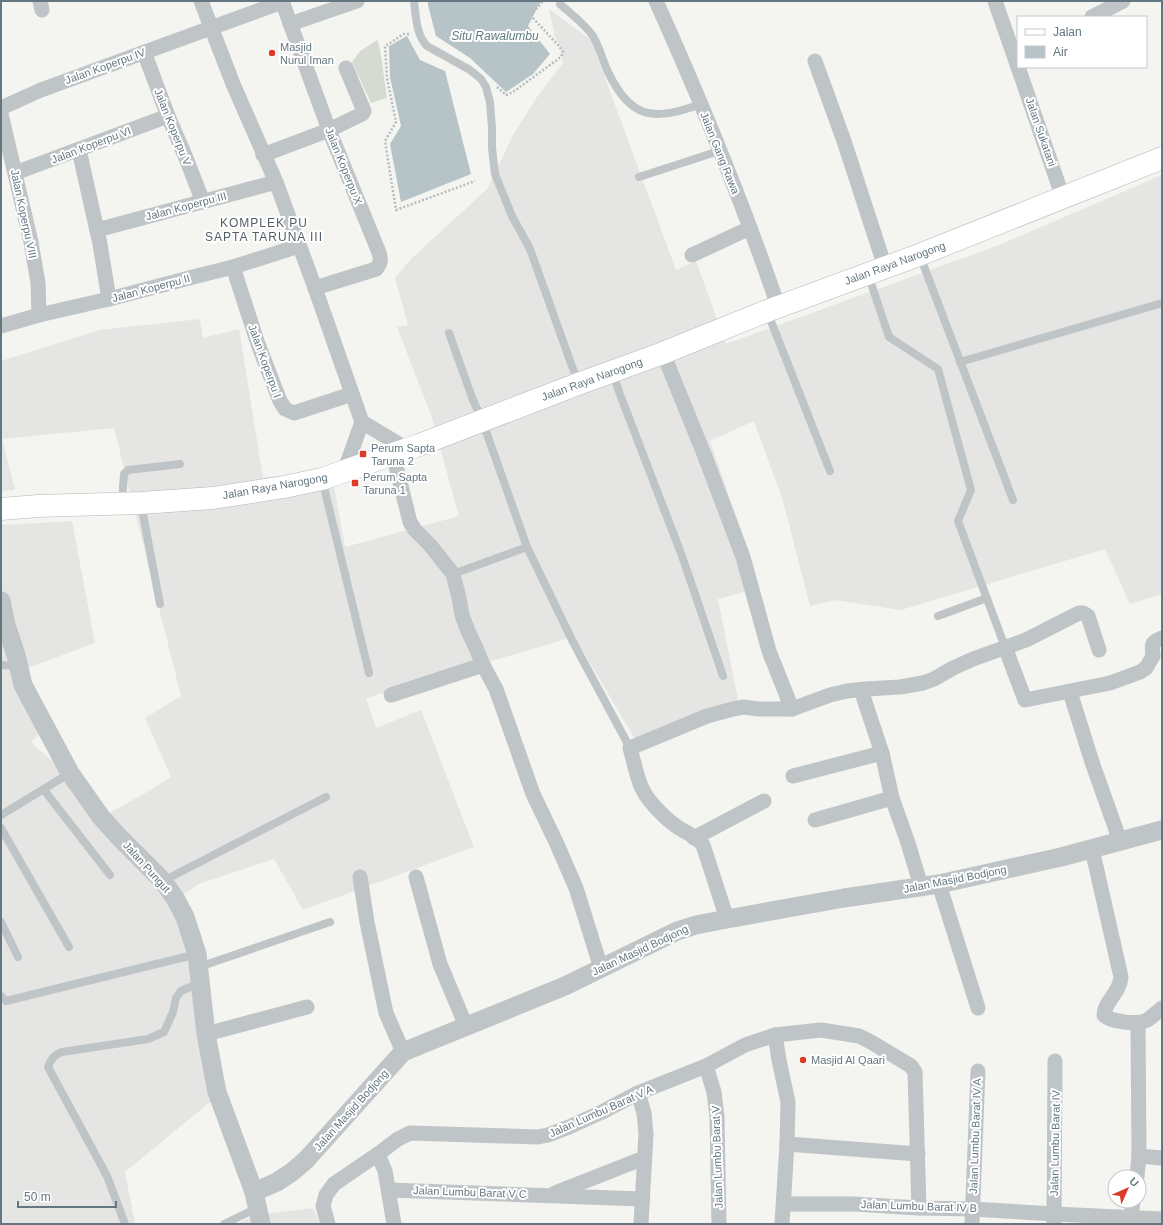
<svg xmlns="http://www.w3.org/2000/svg" width="1163" height="1225" font-family="Arial,sans-serif">
  <style>
    .built { fill: #e5e5e4 }
    .park { fill: #d6dbd1 }
    .water { fill: #b7c4c7 }
    .lines { fill: none; stroke-linecap: round; stroke-linejoin: round }
    .primary-casing { stroke: #b2b7ba; stroke-width: 23 }
    .path { stroke: #b9bcbd; stroke-width: 2.5; stroke-dasharray: 2 2; stroke-linecap: butt }
    .service { stroke: #bfc4c6; stroke-width: 8 }
    .minor { stroke: #bfc4c6; stroke-width: 15 }
    .tertiary { stroke: #bfc4c6; stroke-width: 19 }
    .primary { stroke: #fff; stroke-width: 22 }
    .poi-dot { fill: #dd3a27; stroke: #fff; stroke-width: 1.5 }
    .labels { text-anchor: middle; stroke-width: 4; stroke-linejoin: round; paint-order: stroke }
    .poi-label { font-size: 11px; fill: #647780; stroke: #fff; text-anchor: start }
    .street-label { font-size: 11px; fill: #647780; stroke: #fff }
    .water-label { font-size: 12px; font-style: italic; fill: #5f7a7e; stroke: #fff }
    .neighbourhood-label { font-size: 12px; letter-spacing: 1px; fill: #525f66; stroke: #fff }
  </style>
  <rect width="100%" height="100%" fill="#f4f4f0"/>
  <g class="built">
    <polygon points="549,9 591,40 676,270 696,261 726,344 999,245 1162,175 1162,594 1130,604 1105,549 901,610 835,600 810,606 783,501 754,421 710,441 749,553 755,589 718,599 738,700 638,744 584,653 573,637 366,698 376,728 421,710 474,847 303,910 274,859 199,884 172,902 191,948 215,1098 125,1172 135,1224 1,1224 1,525 72,521 95,643 20,671 47,726 31,742 76,783 100,818 147,792 171,777 145,718 181,696 114,428 2,439 15,490 1,491 1,361 100,330 200,319 203,338 239,329 263,477 308,475 330,465 345,547 459,516 431,415 397,327 408,325 395,278 411,259 487,189 513,135 537,97 563,63 561,49 555,36"/>
    <polygon points="313,1208 320,1224 236,1224 256,1215"/>
  </g>
  <polygon class="park" points="377,40 380,49 387,98 371,103 352,62 360,51"/>
  <g class="water">
    <polygon points="428,1 542,1 539,4 528,26 550,54 533,74 506,92 470,58 436,36 428,5"/>
    <polygon points="407,36 420,60 445,71 471,174 401,202 390,144 401,126 390,77 389,46"/>
  </g>
  <g class="lines">
    <g class="primary-casing">
      <polyline id="primary" points="1,509 38,506 141,503 213,498 284,487 322,479 419,445 578,384 663,353 767,311 919,255 1162,158"/>
    </g>
    <g class="path">
      <polyline points="409,34 404,34 385,46 387,78 396,122 385,141 396,210 475,181"/>
      <polyline points="497,87 506,95 513,92 561,57 563,52 558,45 533,18 532,14 543,1"/>
    </g>
    <g class="service">
      <path d="M414 1C416 16 416 35 427 46L470 70 481 79 486 87 490 102 492 128V148L495 174 512 216 530 249 578 383"/>
      <path d="M560 4C570 13 588 27 594 38 600 49 603 61 608 72 631 120 654 121 701 104"/>
      <polyline points="639,177 719,151"/>
      <polyline points="920,256 1013,500"/>
      <polyline points="868,274 889,337 938,369 971,490 958,521 1005,647"/>
      <polyline points="767,311 830,471"/>
      <polyline points="449,333 473,400 482,420 527,547 573,642 630,748"/>
      <polyline points="960,362 1162,303"/>
      <polyline points="612,372 621,397 682,556 723,676"/>
      <polyline points="322,479 369,673"/>
      <polyline points="122,502 124,474 128,470 180,464"/>
      <polyline points="141,504 160,604"/>
      <polyline points="453,574 527,547"/>
      <polyline points="938,616 987,598"/>
      <polyline points="1,665 18,666"/>
      <polyline points="44,790 110,875"/>
      <polyline points="1,815 70,773"/>
      <polyline points="1,828 69,947"/>
      <polyline points="163,881 326,797"/>
      <polyline points="1,922 18,957"/>
      <polyline points="199,967 330,922"/>
      <polyline points="1,996 6,1001 197,954"/>
      <path d="M125 1224 107 1176 48 1067C51 1059 54 1055 62 1052L148 1039 164 1032 173 1012 176 998 181 991 200 983"/>
      <polyline points="224,1224 257,1208"/>
    </g>
    <g class="minor">
      <polyline points="40,1 42,10"/>
      <polyline points="201,1 233,84 276,182 315,288 362,422 407,449"/>
      <path d="M282 1 329 130 378 250C381 258 382 262 376 269L315 288"/>
      <path d="M656 1C701 101 743 203 778 306"/>
      <polyline points="995,1 1018,67"/>
      <polyline points="1092,17 1123,1"/>
      <polyline points="290,24 357,1"/>
      <polyline points="144,52 168,116 186,158 203,202"/>
      <polyline points="815,61 844,141 885,267"/>
      <polyline points="1018,67 1063,198"/>
      <polyline points="1,108 41,90 282,2"/>
      <polyline points="1,114 31,242 38,283 39,315"/>
      <polyline points="79,150 100,244 109,299"/>
      <polyline points="263,155 329,130 362,114 364,111 346,68"/>
      <polyline points="15,173 168,116"/>
      <polyline points="97,230 276,182"/>
      <polyline points="692,255 750,228"/>
      <polyline points="233,267 258,344 280,401 285,409 294,413 352,394"/>
      <polyline points="1,326 39,315 109,299 193,277 233,267 299,246"/>
      <polyline points="663,353 704,454 743,557 769,651 792,709"/>
      <polyline points="393,454 410,522 415,530 430,545 453,574 459,598 462,615 468,631 476,648 483,665 496,689 533,794 556,842 576,888 601,968"/>
      <polyline points="344,472 362,422"/>
      <path d="M1005 647 1025 700 1110 683 1140 672 1146 668 1153 656C1152 644 1150 643 1162 638"/>
      <polyline points="861,690 882,753 892,798 908,843 921,886"/>
      <polyline points="1070,692 1092,762 1120,841"/>
      <polyline points="391,695 483,665"/>
      <polyline points="793,776 882,753"/>
      <polyline points="815,820 892,798"/>
      <polyline points="694,838 764,801"/>
      <path d="M1092 849 1121 977C1120 993 1104 1002 1104 1015 1110 1022 1138 1025 1147 1020 1152 1017 1157 1012 1162 1008"/>
      <polyline points="360,877 367,922 386,1013 403,1052"/>
      <polyline points="416,877 440,964 466,1026"/>
      <polyline points="939,884 978,1008"/>
      <path d="M727 919 703 845C697 836 684 832 676 826 666 819 649 802 644 792 637 781 634 761 630 748L707 716 733 709 744 707 758 709H792L830 695 847 691 866 689 900 687 923 683 934 679 953 668 973 659 1026 640 1079 613H1083L1088 616 1099 650"/>
      <polyline points="206,1034 307,1007"/>
      <polyline points="775,1035 779,1060 788,1102 787,1144 782,1224"/>
      <polyline points="706,1066 714,1092 717,1117 719,1224"/>
      <polyline points="638,1093 644,1113 646,1134 641,1224"/>
      <polyline points="787,1144 918,1154"/>
      <polyline points="378,1154 385,1171 394,1224"/>
      <polyline points="1139,1156 1162,1158"/>
      <polyline points="1137,1177 1139,1156 1138,1023"/>
      <polyline points="389,1190 642,1199"/>
      <polyline points="555,1193 644,1158"/>
      <polyline points="784,1204 853,1204 919,1208 972,1209 1054,1214 1162,1219"/>
      <polyline points="328,1224 323,1206 326,1195 334,1184 378,1154 398,1139 410,1133 538,1137 548,1135 569,1127 602,1112 638,1093 706,1066 745,1045 775,1035 821,1030 859,1036 871,1042 911,1066 915,1072 919,1208"/>
      <polyline points="972,1224 978,1071"/>
      <polyline points="1054,1224 1055,1061"/>
      <polyline points="1130,1224 1133,1201"/>
    </g>
    <g class="tertiary">
      <polyline points="1,601 6,625 16,655 23,685 70,773 101,817 119,837 163,881 175,898 185,917 197,954 206,1034 217,1092 254,1192 261,1224"/>
      <polyline points="254,1192 277,1182 292,1172 306,1160 403,1052 565,986 677,931 696,925 727,919 844,898 939,884 1061,857 1162,830"/>
    </g>
    <use href="#primary" class="primary"/>
  </g>
  <g class="poi-dot">
    <circle cx="272" cy="53" r="4"/>
    <rect x="359" y="450" width="8" height="8" rx="2"/>
    <rect x="351" y="479" width="8" height="8" rx="2"/>
    <circle cx="803" cy="1060" r="4"/>
  </g>
  <g class="labels">
    <g class="poi-label">
      <text x="280" y="51">Masjid<tspan x="280" dy="13">Nurul Iman</tspan></text>
      <text x="371" y="452">Perum Sapta<tspan x="371" dy="13">Taruna 2</tspan></text>
      <text x="363" y="481">Perum Sapta<tspan x="363" dy="13">Taruna 1</tspan></text>
      <text x="811" y="1064">Masjid Al Qaari</text>
    </g>
    <g class="street-label">
      <text transform="translate(105 66) rotate(-20)" y="4">Jalan Koperpu IV</text>
      <text transform="translate(173 127) rotate(68)" y="4">Jalan Koperpu V</text>
      <text transform="translate(1041 132) rotate(71)" y="4">Jalan Sukatani</text>
      <text transform="translate(91 145) rotate(-21)" y="4">Jalan Koperpu VI</text>
      <text transform="translate(720 153) rotate(68)" y="4">Jalan Gang Rawa</text>
      <text transform="translate(344 166) rotate(68)" y="4">Jalan Koperpu X</text>
      <text transform="translate(186 206) rotate(-15)" y="4">Jalan Koperpu III</text>
      <text transform="translate(24 214) rotate(78)" y="4">Jalan Koperpu VIII</text>
      <text transform="translate(895 263) rotate(-20)" y="4">Jalan Raya Narogong</text>
      <text transform="translate(151 288) rotate(-15)" y="4">Jalan Koperpu II</text>
      <text transform="translate(265 361) rotate(70)" y="4">Jalan Koperpu I</text>
      <text transform="translate(592 379) rotate(-20)" y="4">Jalan Raya Narogong</text>
      <text transform="translate(275 486) rotate(-10)" y="4">Jalan Raya Narogong</text>
      <text transform="translate(147 867) rotate(48)" y="4">Jalan Pungut</text>
      <text transform="translate(955 879) rotate(-11)" y="4">Jalan Masjid Bodjong</text>
      <text transform="translate(640 950) rotate(-25)" y="4">Jalan Masjid Bodjong</text>
      <text transform="translate(351 1110) rotate(-48)" y="4">Jalan Masjid Bodjong</text>
      <text transform="translate(601 1111) rotate(-24)" y="4">Jalan Lumbu Barat V A</text>
      <text transform="translate(975 1136) rotate(-88)" y="4">Jalan Lumbu Barat IV A</text>
      <text transform="translate(1055 1143) rotate(-89)" y="4">Jalan Lumbu Barat IV</text>
      <text transform="translate(717 1157) rotate(-92)" y="4">Jalan Lumbu Barat V</text>
      <text transform="translate(470 1192) rotate(2)" y="4">Jalan Lumbu Barat V C</text>
      <text transform="translate(919 1206) rotate(2)" y="4">Jalan Lumbu Barat IV B</text>
    </g>
    <g class="water-label">
      <text x="495" y="40">Situ Rawalumbu</text>
    </g>
    <g class="neighbourhood-label">
      <text x="264" y="227">KOMPLEK PU<tspan x="264" dy="14">SAPTA TARUNA III</tspan></text>
    </g>
  </g>
  <rect width="1163" height="1225" fill="none" stroke="#647780" stroke-width="4"/>
  <rect x="1017" y="16" width="130" height="52" fill="#ffffff" stroke="#c1c9cc"/>
  <rect x="1025" y="29" width="20" height="6" fill="#ffffff" stroke="#c1c9cc"/>
  <text x="1053" y="36" font-size="12" fill="#647780">Jalan</text>
  <rect x="1025" y="46" width="20" height="12" fill="#b7c4c7" stroke="#c1c9cc"/>
  <text x="1053" y="56" font-size="12" fill="#647780">Air</text>
  <g transform="translate(1127 1189) rotate(45)"><circle r="19" fill="#ffffff" stroke="#c1c9cc"/>
  <path d="M0-3L7 15L0 10L-7 15Z" fill="#dd3a27"/>
  <text y="-6" font-size="11" font-weight="bold" text-anchor="middle" fill="#647780">U</text>
  </g>
  <path d="M18 1201v6h98v-6" fill="none" stroke="#647780" stroke-width="2"/>
  <text x="24" y="1201" font-size="12" fill="#647780" stroke="#ffffff" stroke-width="3" paint-order="stroke">50 m</text>
</svg>
